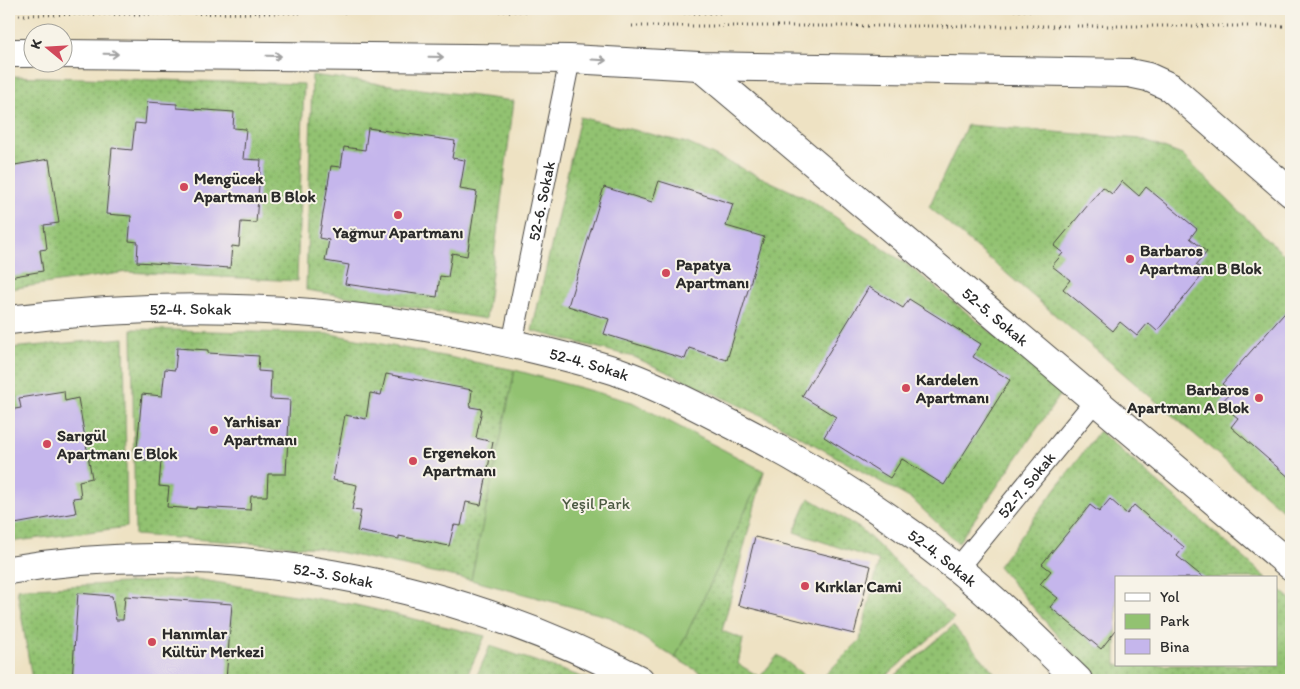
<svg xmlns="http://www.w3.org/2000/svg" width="1300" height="689" font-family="Itim,sans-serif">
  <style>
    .grass { fill: url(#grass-dots); stroke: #5e764e }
    .park { fill: #92c271; stroke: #5e764e }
    .building { fill: #c5b6ec }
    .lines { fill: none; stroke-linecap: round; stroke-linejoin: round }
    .service-casing { stroke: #484642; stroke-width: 22 }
    .minor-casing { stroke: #484642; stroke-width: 30 }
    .path { stroke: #484642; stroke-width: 3; stroke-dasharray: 1 4; stroke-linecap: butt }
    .service { stroke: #fff; stroke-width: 20 }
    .minor { stroke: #fff; stroke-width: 28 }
    .oneway { stroke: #a0a0a0 }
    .poi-dot { fill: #d1495b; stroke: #f7f3e8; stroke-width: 2 }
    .labels { text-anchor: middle; stroke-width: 4; stroke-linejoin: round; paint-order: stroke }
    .poi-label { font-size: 16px; font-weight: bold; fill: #2b2b2b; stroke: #f7f3e8; text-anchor: start }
    .street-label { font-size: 16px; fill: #2b2b2b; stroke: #f7f3e8 }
    .park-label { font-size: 16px; fill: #4a5840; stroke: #f7f3e8 }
  </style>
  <defs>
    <pattern id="grass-dots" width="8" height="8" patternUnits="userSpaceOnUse" patternTransform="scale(1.25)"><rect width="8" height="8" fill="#92c271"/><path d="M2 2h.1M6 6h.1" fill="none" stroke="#779e5d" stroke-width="1.8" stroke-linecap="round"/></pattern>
  </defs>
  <rect width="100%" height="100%" fill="#f7f3e8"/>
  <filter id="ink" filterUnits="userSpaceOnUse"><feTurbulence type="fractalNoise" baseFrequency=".02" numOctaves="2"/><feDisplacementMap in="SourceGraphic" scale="10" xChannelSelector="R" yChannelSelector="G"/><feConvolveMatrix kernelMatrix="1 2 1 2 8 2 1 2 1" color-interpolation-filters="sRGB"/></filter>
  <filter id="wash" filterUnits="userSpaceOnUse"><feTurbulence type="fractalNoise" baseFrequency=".0096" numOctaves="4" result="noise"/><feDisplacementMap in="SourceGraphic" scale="20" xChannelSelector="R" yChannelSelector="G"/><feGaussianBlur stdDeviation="1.12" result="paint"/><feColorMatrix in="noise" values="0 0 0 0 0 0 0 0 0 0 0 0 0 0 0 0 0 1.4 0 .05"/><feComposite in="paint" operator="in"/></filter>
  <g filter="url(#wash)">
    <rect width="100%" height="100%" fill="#eee2c3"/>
    <g class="grass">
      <polygon points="312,75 514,101 486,319 306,290"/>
      <polygon points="9,76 304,84 297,281 127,272 9,289"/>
      <polygon points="580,117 687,143 808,199 908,265 1063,391 958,543 913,500 765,417 634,357 532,331"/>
      <polygon points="967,125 1140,139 1182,155 1291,262 1291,517 929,207"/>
      <polygon points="132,329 331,334 515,370 471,580 319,548 135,535"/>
      <polygon points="124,338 127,527 9,542 9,348"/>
      <polygon points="1099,431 1267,578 1116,578 1116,665 1276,665 1276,586 1291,599 1291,680 1095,680 998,566"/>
      <polygon points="764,471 722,631 743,639 738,664 760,677 778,655 810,680 713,680 675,658"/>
      <polygon points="809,498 861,529 954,618 881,680 820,680 860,640 879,561 794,532"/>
      <polygon points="196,579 356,605 485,636 465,680 32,680 17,589"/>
      <polygon points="953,626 1001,680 890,680"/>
      <polygon points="490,646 591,680 475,680"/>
    </g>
    <polygon class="park" points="515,370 632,402 764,471 675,658 610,617 471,580"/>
    <g id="blocks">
      <g class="building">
        <polygon points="147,102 177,104 177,108 234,112 233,128 246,129 243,159 261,160 256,223 241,222 239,247 232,246 230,268 137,262 138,242 129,241 131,216 106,214 112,148 132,150 135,123 145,124"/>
        <polygon points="368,128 455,141 452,158 465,160 460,189 477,192 467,256 452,253 448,277 440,276 437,297 345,284 349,265 325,261 329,240 319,238 331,166 341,167 344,147 365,150"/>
        <polygon points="49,159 59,223 44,225 47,249 40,250 43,271 9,277 9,166"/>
        <polygon points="659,181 733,204 726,226 764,237 727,360 689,348 685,359 604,334 609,319 568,306 604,187 652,202"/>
        <polygon points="1122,181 1139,196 1146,187 1197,229 1190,238 1207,252 1196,265 1205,272 1157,331 1148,323 1137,336 1120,322 1113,331 1063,289 1070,280 1052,266 1063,253 1054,246 1103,187 1112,194"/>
        <polygon points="869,287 903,308 909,299 981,344 973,357 1010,380 944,485 902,459 890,478 824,437 836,417 802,396"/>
        <polygon points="1291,306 1291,479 1231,427 1238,418 1220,404 1231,392 1222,384"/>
        <polygon points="177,348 208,350 208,353 259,356 258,371 271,372 270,399 290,400 286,474 268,474 267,496 251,496 250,510 196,507 196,509 167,507 169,487 159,486 161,461 136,459 142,394 162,396 165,369 175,370"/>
        <polygon points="386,374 472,390 470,407 482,409 476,438 493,442 481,505 466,502 461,526 454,525 449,546 399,536 399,539 357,531 361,511 352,510 357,485 333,480 345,415 366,419 370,393 381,395"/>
        <polygon points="64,391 65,401 78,398 92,478 79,481 81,497 73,498 76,513 9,525 9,410 21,408 19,398"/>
        <polygon points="1110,499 1127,514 1134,505 1184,547 1177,556 1204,578 1116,578 1116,630 1101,649 1050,607 1058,598 1040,584 1051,571 1042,564 1090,505 1099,512"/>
        <polygon points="755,537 871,566 854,634 738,605"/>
        <polygon points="78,593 112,596 116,620 123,620 125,596 232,604 226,680 72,680"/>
      </g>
    </g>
  </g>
  <g filter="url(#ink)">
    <use href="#blocks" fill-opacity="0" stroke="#484642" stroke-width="1"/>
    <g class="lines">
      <g class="service-casing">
        <g id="service">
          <path id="s1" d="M512 344 570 59"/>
          <path id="s2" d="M957 569 1095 401"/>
        </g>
      </g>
      <g class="minor-casing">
        <g id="minor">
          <polyline points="9,53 32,53"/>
          <polyline points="62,54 570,59 699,66 1129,73 1148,77 1170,87 1291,193"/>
          <path id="s3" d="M699 66 1291 566"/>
          <path id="s4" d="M9 320C177 299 347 306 513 344 547 352 582 360 616 371 653 384 689 402 723 420 806 461 885 511 957 568 1000 603 1039 642 1078 680"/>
          <path id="s5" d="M9 570C221 535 451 580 640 680"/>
        </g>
      </g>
      <g class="path">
        <polyline points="9,15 513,11 690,13 996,10 1291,11"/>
        <polyline points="632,26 1291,26"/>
      </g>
      <use href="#service" class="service"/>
      <use href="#minor" class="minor"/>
    </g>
    <defs><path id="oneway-shaft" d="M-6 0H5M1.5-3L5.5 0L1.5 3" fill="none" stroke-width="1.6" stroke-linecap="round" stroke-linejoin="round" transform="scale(1.25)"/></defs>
    <g class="oneway">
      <use href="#oneway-shaft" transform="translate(111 54) rotate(1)"/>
      <use href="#oneway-shaft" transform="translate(274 56) rotate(1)"/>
      <use href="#oneway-shaft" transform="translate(436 57) rotate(1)"/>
      <use href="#oneway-shaft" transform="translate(599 60) rotate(3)"/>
    </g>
  </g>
  <g class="poi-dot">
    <circle cx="184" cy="187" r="5"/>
    <circle cx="398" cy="215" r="5"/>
    <circle cx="1130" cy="259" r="5"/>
    <circle cx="666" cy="273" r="5"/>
    <circle cx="906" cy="388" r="5"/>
    <circle cx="1259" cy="398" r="5"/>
    <circle cx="214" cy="430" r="5"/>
    <circle cx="47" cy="444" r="5"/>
    <circle cx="413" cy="461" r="5"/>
    <circle cx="805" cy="586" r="5"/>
    <circle cx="152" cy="642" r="5"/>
  </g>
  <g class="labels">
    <g class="poi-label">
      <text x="194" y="184">Mengücek<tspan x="194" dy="18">Apartmanı B Blok</tspan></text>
      <text x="398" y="238" text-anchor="middle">Yağmur Apartmanı</text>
      <text x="1140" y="256">Barbaros<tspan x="1140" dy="18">Apartmanı B Blok</tspan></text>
      <text x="676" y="270">Papatya<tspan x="676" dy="18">Apartmanı</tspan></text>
      <text x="916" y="385">Kardelen<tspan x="916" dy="18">Apartmanı</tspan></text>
      <text x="1249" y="395" text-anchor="end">Barbaros<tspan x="1249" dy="18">Apartmanı A Blok</tspan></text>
      <text x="224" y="427">Yarhisar<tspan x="224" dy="18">Apartmanı</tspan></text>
      <text x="57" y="441">Sarıgül<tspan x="57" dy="18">Apartmanı E Blok</tspan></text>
      <text x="423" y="458">Ergenekon<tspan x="423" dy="18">Apartmanı</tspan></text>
      <text x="815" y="592">Kırklar Cami</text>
      <text x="162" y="639">Hanımlar<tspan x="162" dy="18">Kültür Merkezi</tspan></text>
    </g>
    <g class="street-label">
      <text dy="6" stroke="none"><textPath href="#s1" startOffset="146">52-6. Sokak</textPath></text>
      <text dy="6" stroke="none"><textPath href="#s4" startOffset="182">52-4. Sokak</textPath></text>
      <text dy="6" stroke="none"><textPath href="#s3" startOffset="388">52-5. Sokak</textPath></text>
      <text dy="6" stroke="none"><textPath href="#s4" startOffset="586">52-4. Sokak</textPath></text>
      <text dy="6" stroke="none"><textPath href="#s2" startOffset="109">52-7. Sokak</textPath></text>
      <text dy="6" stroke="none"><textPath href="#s4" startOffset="991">52-4. Sokak</textPath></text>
      <text dy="6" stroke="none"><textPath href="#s5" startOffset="326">52-3. Sokak</textPath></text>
    </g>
    <g class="park-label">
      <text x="596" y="509">Yeşil Park</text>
    </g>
  </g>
  <rect width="1300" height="689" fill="none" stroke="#f7f3e8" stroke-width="30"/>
  <rect x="1115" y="576" width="162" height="90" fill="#f7f3e8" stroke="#a5a39c"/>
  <rect x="1125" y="593" width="25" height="8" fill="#ffffff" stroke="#a5a39c"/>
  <text x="1160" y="602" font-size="15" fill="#2b2b2b">Yol</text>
  <rect x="1125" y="614" width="25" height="15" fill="#92c271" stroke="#a5a39c"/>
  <text x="1160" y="626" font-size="15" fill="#2b2b2b">Park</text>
  <rect x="1125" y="639" width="25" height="15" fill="#c5b6ec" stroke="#a5a39c"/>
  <text x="1160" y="652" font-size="15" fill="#2b2b2b">Bina</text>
  <g transform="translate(48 48) rotate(288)"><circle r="24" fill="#f7f3e8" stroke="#a5a39c"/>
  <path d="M0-4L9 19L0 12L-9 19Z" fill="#d1495b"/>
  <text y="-8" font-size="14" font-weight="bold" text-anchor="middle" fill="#2b2b2b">K</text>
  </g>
</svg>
